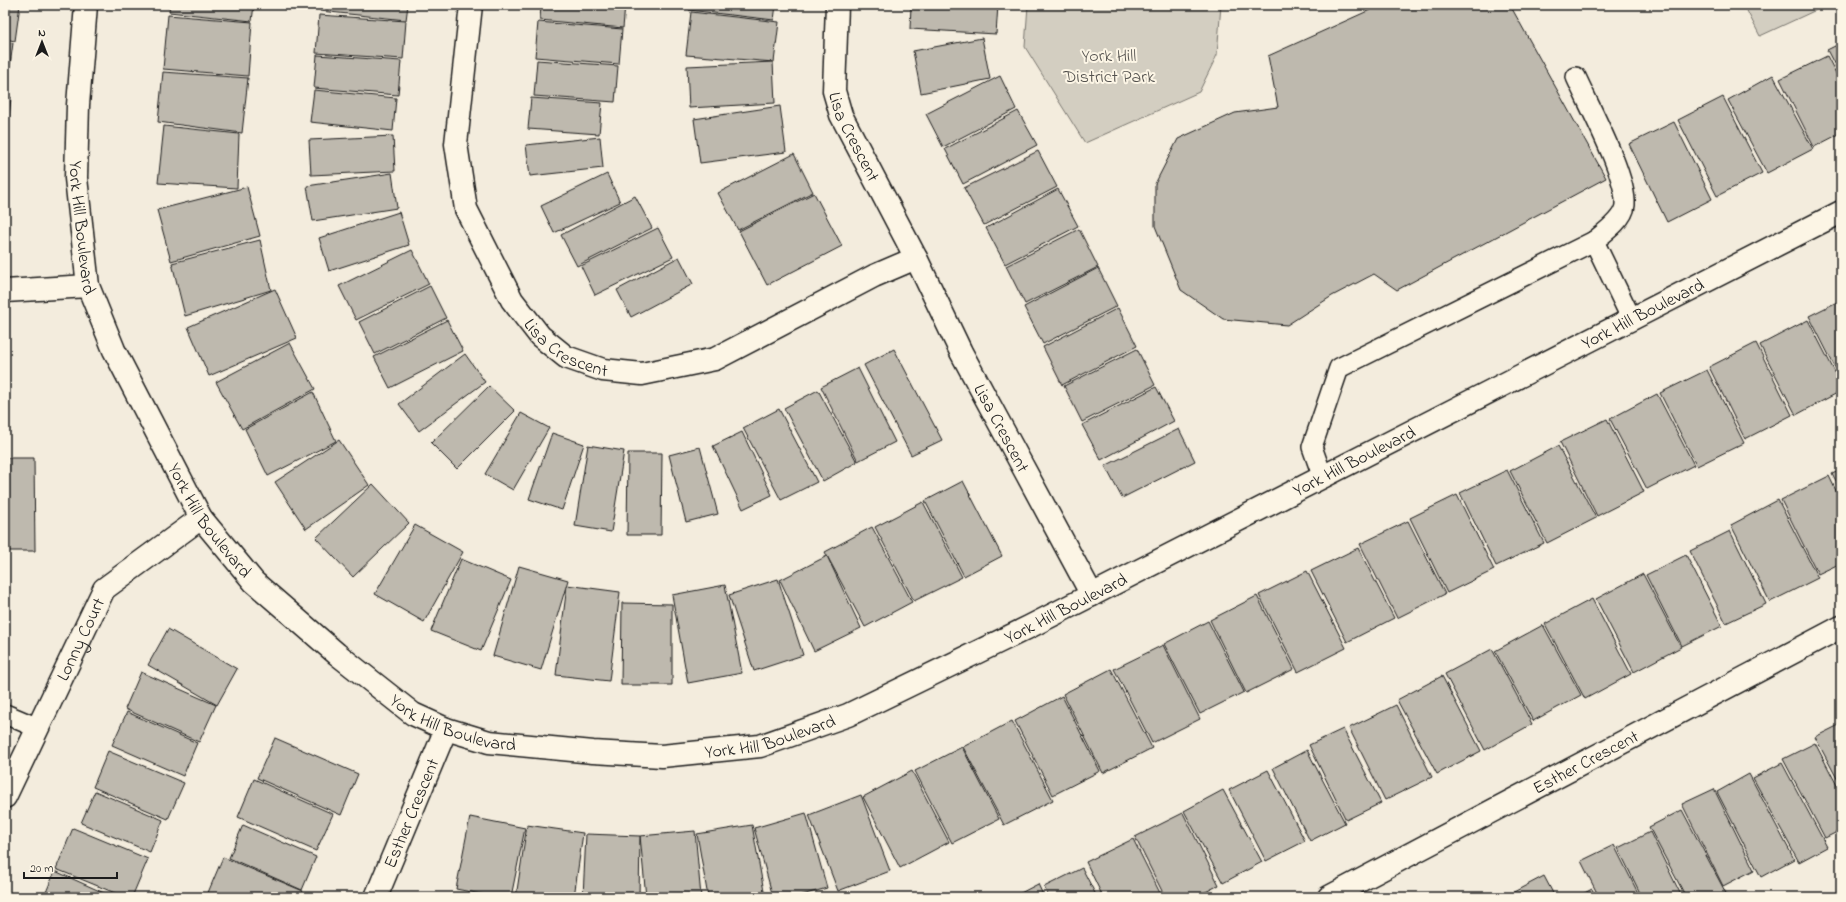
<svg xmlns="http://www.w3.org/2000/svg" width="1846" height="902" font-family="'Indie Flower',sans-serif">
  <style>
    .green { fill: #d3cec1; stroke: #78756e }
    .building { fill: #beb9ae; stroke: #1c1c1c }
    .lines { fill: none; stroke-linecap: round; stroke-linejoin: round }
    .lane-casing { stroke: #1c1c1c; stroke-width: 22 }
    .street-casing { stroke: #1c1c1c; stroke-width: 25 }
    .secondary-casing { stroke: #1c1c1c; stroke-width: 25 }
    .lane { stroke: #fcf5e5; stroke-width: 19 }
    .street { stroke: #fcf5e5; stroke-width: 22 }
    .secondary { stroke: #fcf5e5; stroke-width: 22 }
    .labels { text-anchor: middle; stroke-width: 4; stroke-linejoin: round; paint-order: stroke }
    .park-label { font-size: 18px; fill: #53514e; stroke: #fcf5e5 }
    .street-label { font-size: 18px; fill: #1c1c1c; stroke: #fcf5e5 }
  </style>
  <rect width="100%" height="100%" fill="#f3ecdd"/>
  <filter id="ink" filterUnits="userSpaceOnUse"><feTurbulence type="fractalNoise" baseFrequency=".025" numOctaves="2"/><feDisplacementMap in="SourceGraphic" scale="8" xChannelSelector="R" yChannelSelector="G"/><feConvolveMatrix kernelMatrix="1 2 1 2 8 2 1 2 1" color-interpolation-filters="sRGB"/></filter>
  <g filter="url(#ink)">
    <g class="green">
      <polygon points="1028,5 1221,5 1217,55 1199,92 1085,143 1025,47"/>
      <polygon points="1744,5 1827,5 1760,36"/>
    </g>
    <g class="building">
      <polygon points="5,5 20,5 15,41 5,39"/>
      <polygon points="170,5 254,5 252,21 169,12"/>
      <polygon points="320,5 408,5 406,20 320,11"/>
      <polygon points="541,5 625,5 623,28 540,20"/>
      <polygon points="690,5 776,5 774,20 689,10"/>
      <polygon points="911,5 998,5 996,34 910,29"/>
      <polygon points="1381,5 1510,5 1606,178 1397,290 1374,274 1332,296 1287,325 1223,319 1181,290 1155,226 1155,184 1178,139 1235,113 1278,107 1268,56"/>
      <polygon points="691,12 779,22 774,62 686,55"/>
      <polygon points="168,15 252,22 248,76 163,69"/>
      <polygon points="319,15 406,21 403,59 316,53"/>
      <polygon points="538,22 622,29 619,64 535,57"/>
      <polygon points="982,38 990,79 921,93 913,51"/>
      <polygon points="5,42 13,43 6,96 5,96"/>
      <polygon points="1841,43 1841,77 1827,50"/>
      <polygon points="317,55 401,61 398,95 314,88"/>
      <polygon points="1827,56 1841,83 1841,133 1814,147 1780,79"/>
      <polygon points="537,60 618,66 615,102 534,96"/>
      <polygon points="773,62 775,103 689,108 687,66"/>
      <polygon points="163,72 248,78 242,133 158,122"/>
      <polygon points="1773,75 1813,149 1767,173 1728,100"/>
      <polygon points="1000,76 1016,109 943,147 926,114"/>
      <polygon points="314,90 396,98 393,131 310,122"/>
      <polygon points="5,97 11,97 6,152 5,152"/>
      <polygon points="1723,97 1762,173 1717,196 1678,120"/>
      <polygon points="531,98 602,103 599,134 528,129"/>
      <polygon points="780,106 786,152 700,163 694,119"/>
      <polygon points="1018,111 1037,145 963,184 945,149"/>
      <polygon points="1674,122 1712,199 1667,222 1629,144"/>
      <polygon points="164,126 239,134 237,188 158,183"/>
      <polygon points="393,136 395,171 311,175 309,140"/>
      <polygon points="600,137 603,168 530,176 526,145"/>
      <polygon points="1038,151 1057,187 984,225 964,188"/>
      <polygon points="794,154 813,192 738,230 718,193"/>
      <polygon points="392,173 397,208 313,221 307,186"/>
      <polygon points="607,174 620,202 554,233 541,206"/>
      <polygon points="247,187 260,236 171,261 157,210"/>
      <polygon points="1058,189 1078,226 1005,264 986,228"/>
      <polygon points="814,193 842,246 767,285 739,231"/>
      <polygon points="635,196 652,228 577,266 561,235"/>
      <polygon points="399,212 409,245 329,271 319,238"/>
      <polygon points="658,228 673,257 595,295 581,266"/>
      <polygon points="1079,229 1098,267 1025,304 1006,266"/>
      <polygon points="260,240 271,290 185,316 172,263"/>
      <polygon points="412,250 429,284 356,320 339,286"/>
      <polygon points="679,257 693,284 631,317 617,290"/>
      <polygon points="1098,268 1117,306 1043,344 1024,307"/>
      <polygon points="430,286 446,318 375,354 359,322"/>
      <polygon points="275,289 297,338 209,376 188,327"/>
      <polygon points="1841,300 1841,379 1809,316"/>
      <polygon points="1118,308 1137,346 1062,385 1043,347"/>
      <polygon points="447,320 463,351 390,388 374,357"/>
      <polygon points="1808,320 1841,384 1841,391 1796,415 1760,345"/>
      <polygon points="290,343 315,389 242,429 216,382"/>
      <polygon points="1756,343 1792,415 1745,439 1709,367"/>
      <polygon points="894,349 942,440 911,455 864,365"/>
      <polygon points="1137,349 1155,385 1082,422 1064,386"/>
      <polygon points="465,354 485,382 419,431 399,404"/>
      <polygon points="858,368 895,442 858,461 821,387"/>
      <polygon points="1707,370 1744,443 1697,466 1660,393"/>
      <polygon points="489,386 515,411 457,469 431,443"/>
      <polygon points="1156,387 1174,421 1101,460 1082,425"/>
      <polygon points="818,390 857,462 823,481 784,408"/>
      <polygon points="313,392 336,441 268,476 245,429"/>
      <polygon points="1657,394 1694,465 1647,489 1610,419"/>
      <polygon points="779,409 817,482 781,500 743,428"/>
      <polygon points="521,413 549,428 513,490 485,474"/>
      <polygon points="1607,419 1644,492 1597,516 1560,442"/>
      <polygon points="1179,429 1195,461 1122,498 1105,466"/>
      <polygon points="742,432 772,495 743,509 713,446"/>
      <polygon points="552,433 584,444 562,510 529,499"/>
      <polygon points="339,440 369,485 306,529 275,482"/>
      <polygon points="588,445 624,451 611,532 575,526"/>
      <polygon points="1558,446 1596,518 1547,543 1510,471"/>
      <polygon points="700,447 718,514 686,522 669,455"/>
      <polygon points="628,453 662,453 661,535 627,535"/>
      <polygon points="5,458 34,458 35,551 5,551"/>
      <polygon points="1507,470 1544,543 1496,566 1460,493"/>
      <polygon points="1841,470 1841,492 1832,474"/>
      <polygon points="1829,476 1841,501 1841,563 1818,574 1781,500"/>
      <polygon points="963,481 1002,556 964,576 925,501"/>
      <polygon points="373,484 409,523 353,577 316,538"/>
      <polygon points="1457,495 1494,570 1447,593 1410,518"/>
      <polygon points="1778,500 1818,578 1770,602 1731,525"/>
      <polygon points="923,502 962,577 914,601 875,527"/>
      <polygon points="1408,521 1445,594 1397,618 1360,544"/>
      <polygon points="415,525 463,552 424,622 375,594"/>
      <polygon points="872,527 912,602 865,627 825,552"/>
      <polygon points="1730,531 1766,604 1726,623 1690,551"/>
      <polygon points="1358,548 1394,618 1347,642 1311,571"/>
      <polygon points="1686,555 1722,626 1682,646 1646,575"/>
      <polygon points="827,556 861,628 814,651 780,580"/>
      <polygon points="461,559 511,580 481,651 431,631"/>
      <polygon points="519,566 568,580 541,670 493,656"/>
      <polygon points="1307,571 1346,648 1298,672 1259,595"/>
      <polygon points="1643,574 1681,647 1634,672 1596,599"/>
      <polygon points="778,579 803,655 754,671 729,595"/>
      <polygon points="567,585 620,592 609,681 556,675"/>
      <polygon points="725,585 742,673 688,683 672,595"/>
      <polygon points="1257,596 1294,669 1246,693 1210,620"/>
      <polygon points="1592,599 1631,674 1585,699 1545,624"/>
      <polygon points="622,603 672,604 672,685 621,685"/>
      <polygon points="1208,621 1244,692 1200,714 1164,644"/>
      <polygon points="1543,625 1581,695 1533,721 1495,651"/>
      <polygon points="168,629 237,669 217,705 148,665"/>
      <polygon points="1163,645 1200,719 1152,743 1114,669"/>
      <polygon points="1492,649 1532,724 1485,750 1445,674"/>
      <polygon points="1111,669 1152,748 1103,773 1063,694"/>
      <polygon points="141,672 216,705 199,742 125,709"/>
      <polygon points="1442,676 1481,751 1437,774 1397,700"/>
      <polygon points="1062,696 1100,771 1053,795 1015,721"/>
      <polygon points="1396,705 1432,777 1385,800 1349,728"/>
      <polygon points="127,712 197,743 183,776 112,745"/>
      <polygon points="1012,721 1053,800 1004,825 963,747"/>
      <polygon points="1841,724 1841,786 1815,737"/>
      <polygon points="1343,729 1381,803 1346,820 1309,745"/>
      <polygon points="275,738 358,774 341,815 257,778"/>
      <polygon points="1815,743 1841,793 1841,830 1825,838 1783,759"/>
      <polygon points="962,747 999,819 952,843 915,771"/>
      <polygon points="1307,750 1345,823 1310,841 1273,768"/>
      <polygon points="108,751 184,783 168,819 93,787"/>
      <polygon points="1782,763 1827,847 1799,862 1753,778"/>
      <polygon points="1268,770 1305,841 1266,861 1229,790"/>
      <polygon points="912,771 949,842 900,868 863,797"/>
      <polygon points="1749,774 1794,859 1761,877 1717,792"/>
      <polygon points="254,779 333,814 316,851 238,817"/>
      <polygon points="1714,789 1754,870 1723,886 1682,804"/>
      <polygon points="1223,790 1262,862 1223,883 1184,811"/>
      <polygon points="95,791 163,820 150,852 81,823"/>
      <polygon points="861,795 890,871 838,891 809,815"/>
      <polygon points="1682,810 1728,897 1686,897 1649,827"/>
      <polygon points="806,813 827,888 795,897 773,897 754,828"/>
      <polygon points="1183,813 1219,885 1196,897 1165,897 1135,837"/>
      <polygon points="470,817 525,828 511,897 496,897 456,889"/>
      <polygon points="243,825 316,857 302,890 229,858"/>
      <polygon points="527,825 583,833 574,897 516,897"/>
      <polygon points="752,825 765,897 708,897 697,834"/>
      <polygon points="73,828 148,859 132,897 125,897 56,869"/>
      <polygon points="695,831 701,897 646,897 640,836"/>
      <polygon points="1650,832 1682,897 1642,897 1618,848"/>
      <polygon points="586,834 640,836 639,897 583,897"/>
      <polygon points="1133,839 1162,897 1103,897 1086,862"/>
      <polygon points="1614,845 1640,897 1599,897 1581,861"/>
      <polygon points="223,857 303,891 300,897 211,897 207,895"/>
      <polygon points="1082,868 1097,897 1049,897 1044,887"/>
      <polygon points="55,871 113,897 44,897"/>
      <polygon points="1544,876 1555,897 1511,897 1510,894"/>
      <polygon points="1038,884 1044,897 1013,897"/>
      <polygon points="1592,889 1596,897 1577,897"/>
    </g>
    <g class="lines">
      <g class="lane-casing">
        <g id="lane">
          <path d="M1576 77C1589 106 1627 176 1625 205 1624 219 1604 233 1594 241"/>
          <polyline points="1323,478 1312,447 1339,368 1594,241 1632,320"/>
          <polyline points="5,714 38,728"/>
        </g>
      </g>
      <g class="street-casing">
        <g id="street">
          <path id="s1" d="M471 5 456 144 466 209 512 300 540 336 566 357 603 370 642 374 715 359 874 276 916 258"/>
          <path id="s2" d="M837 5 834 91 841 115 916 258 961 352 1092 595"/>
          <path id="s3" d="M5 797 104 589 201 518"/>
          <path id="s4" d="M376 897 446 729"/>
          <path id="s5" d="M1329 897 1841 627"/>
        </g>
      </g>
      <g class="secondary-casing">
        <g id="secondary">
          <path id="s6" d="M86 5 78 105 76 178 88 286 114 350 201 518 254 582 337 654 413 714 446 729 489 742 593 752 662 756 760 746 848 715 1029 627 1841 212"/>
          <polyline points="5,291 88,286"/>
        </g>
      </g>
      <use href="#lane" class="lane"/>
      <use href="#street" class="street"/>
      <use href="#secondary" class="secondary"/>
    </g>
  </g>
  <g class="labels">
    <g class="park-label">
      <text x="1109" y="61">York Hill<tspan x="1109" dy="21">District Park</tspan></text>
    </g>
    <g class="street-label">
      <text dy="6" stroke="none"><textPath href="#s2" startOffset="136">Lisa Crescent</textPath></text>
      <text dy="6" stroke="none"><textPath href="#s6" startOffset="223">York Hill Boulevard</textPath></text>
      <text dy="6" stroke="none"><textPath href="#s6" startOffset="2167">York Hill Boulevard</textPath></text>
      <text dy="6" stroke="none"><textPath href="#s1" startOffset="382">Lisa Crescent</textPath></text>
      <text dy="6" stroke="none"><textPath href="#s2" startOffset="463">Lisa Crescent</textPath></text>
      <text dy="6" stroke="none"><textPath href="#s6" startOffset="1843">York Hill Boulevard</textPath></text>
      <text dy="6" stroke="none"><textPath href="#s6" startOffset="547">York Hill Boulevard</textPath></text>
      <text dy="6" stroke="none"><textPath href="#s6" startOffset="1519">York Hill Boulevard</textPath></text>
      <text dy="6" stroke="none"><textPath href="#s3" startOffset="175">Lonny Court</textPath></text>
      <text dy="6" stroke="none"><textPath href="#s6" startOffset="871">York Hill Boulevard</textPath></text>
      <text dy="6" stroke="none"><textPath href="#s6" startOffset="1195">York Hill Boulevard</textPath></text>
      <text dy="6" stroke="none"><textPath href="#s5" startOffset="290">Esther Crescent</textPath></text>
      <text dy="6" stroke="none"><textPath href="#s4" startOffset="91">Esther Crescent</textPath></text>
    </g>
  </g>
  <rect width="1846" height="902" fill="none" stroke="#fcf5e5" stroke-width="20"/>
  <rect x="10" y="10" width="1826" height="882" fill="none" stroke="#1c1c1c" stroke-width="1.5" filter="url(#ink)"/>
  <g transform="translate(42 42)" stroke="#fcf5e5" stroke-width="3" paint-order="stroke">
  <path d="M0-3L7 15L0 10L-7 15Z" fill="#1c1c1c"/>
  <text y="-6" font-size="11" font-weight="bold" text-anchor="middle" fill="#1c1c1c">N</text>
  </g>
  <path d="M24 872v6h93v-6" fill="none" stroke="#1c1c1c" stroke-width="2"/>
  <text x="30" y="872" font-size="12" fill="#1c1c1c" stroke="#fcf5e5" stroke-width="3" paint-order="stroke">20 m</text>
</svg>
